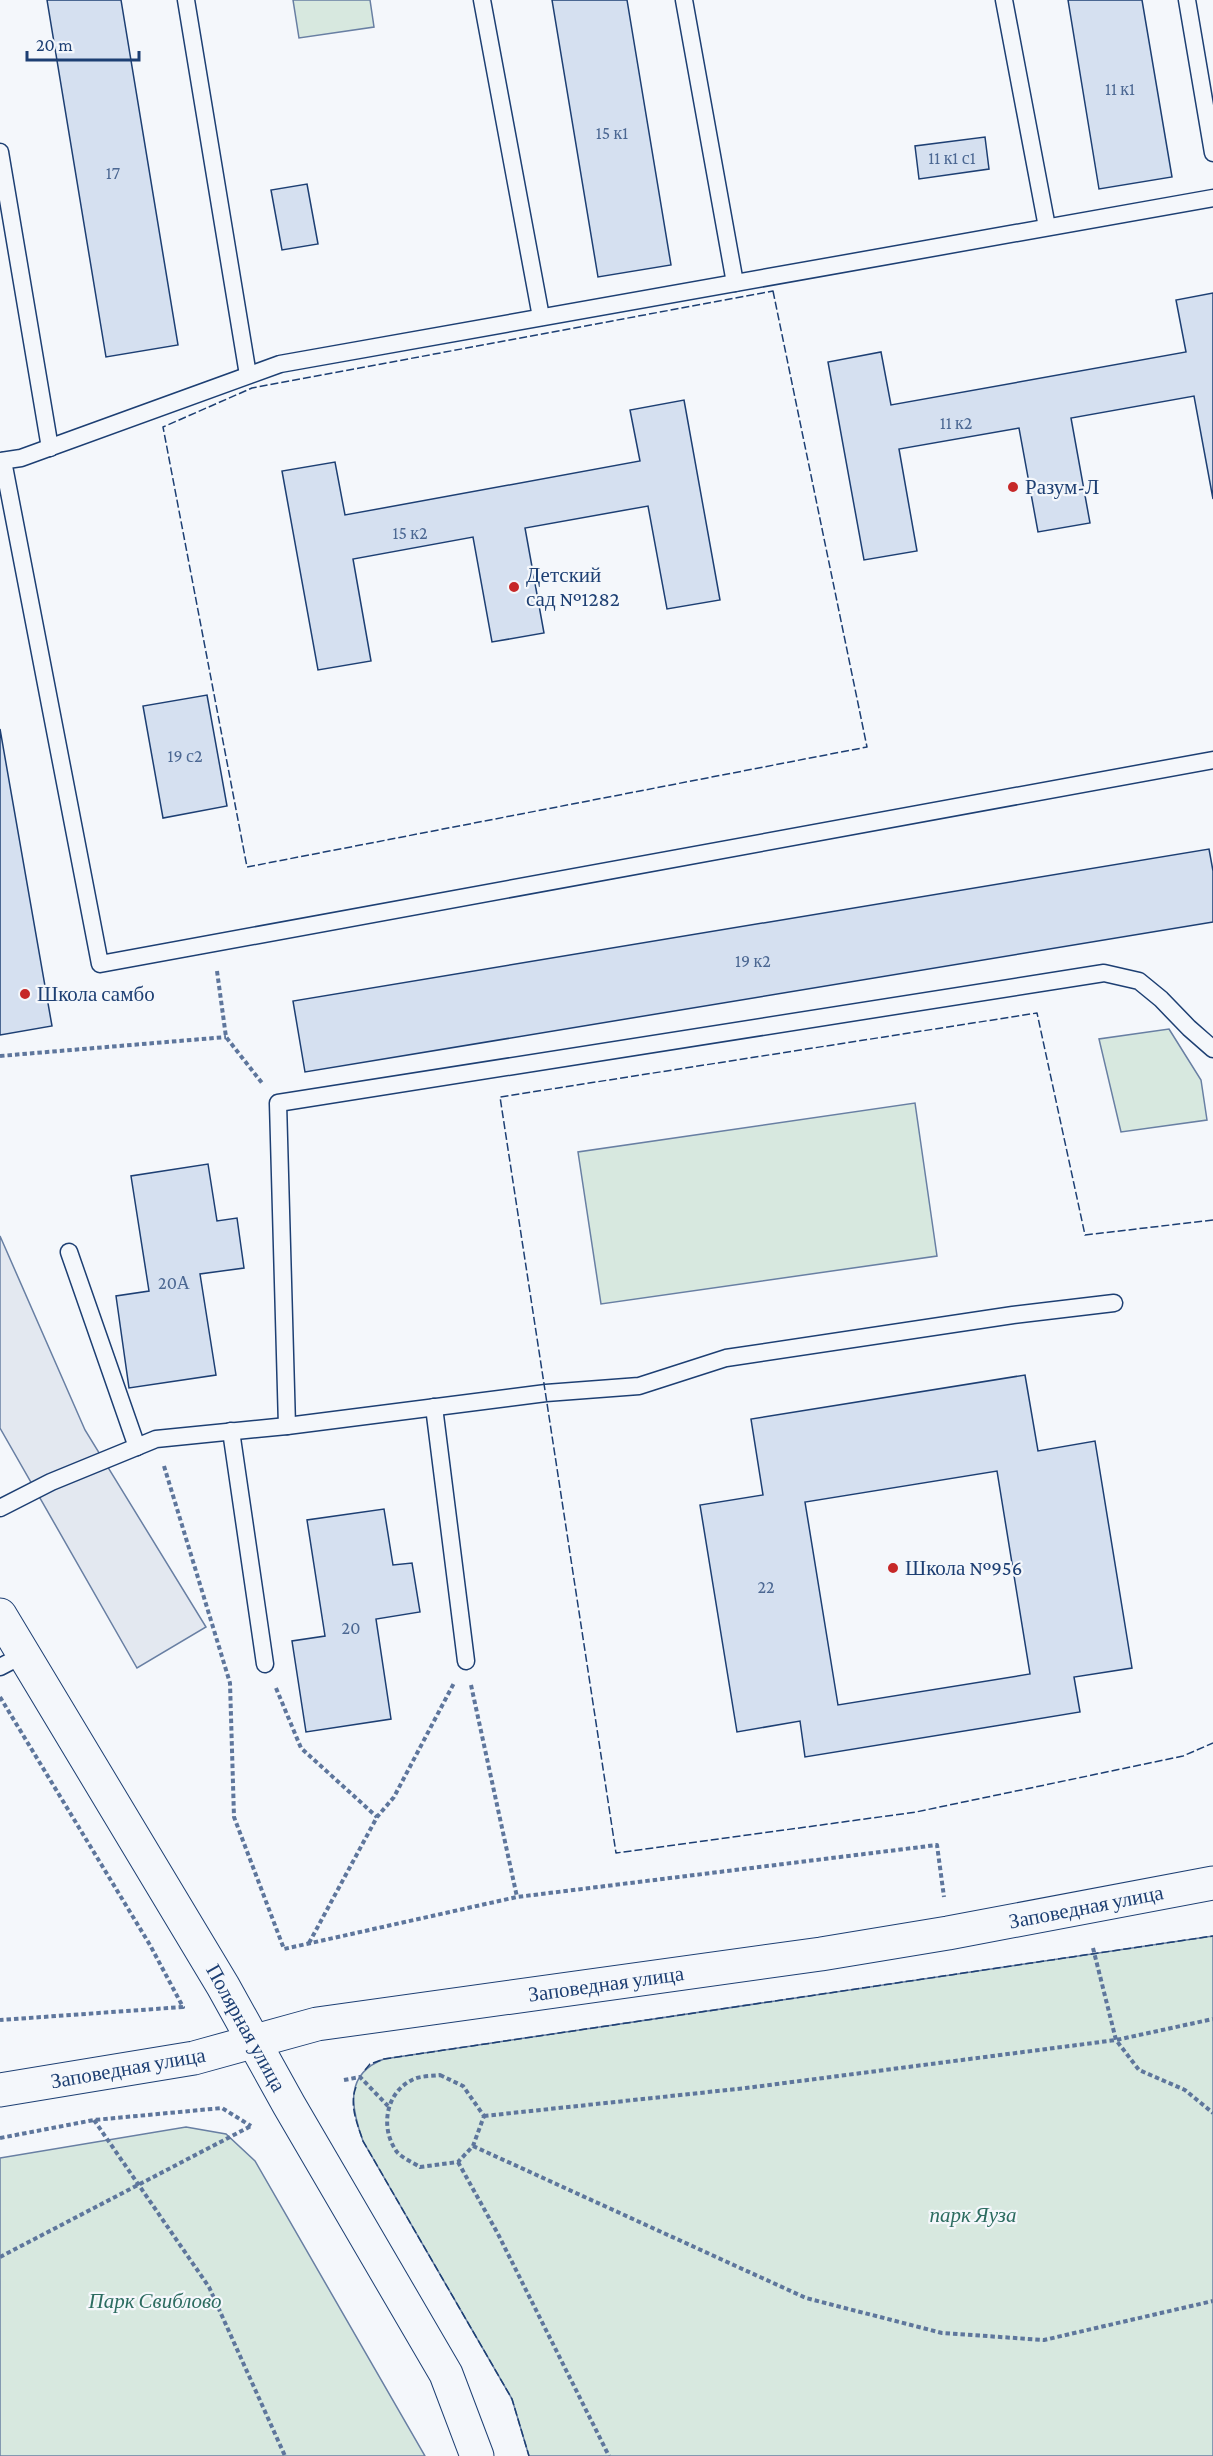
<svg xmlns="http://www.w3.org/2000/svg" width="1213" height="2456" font-family="'Crimson Pro',serif">
  <style>
    .green { fill: #d7e8df; stroke: #687fa3; stroke-width: 1.5 }
    .parking { fill: #e3e8f0; stroke: #687fa3; stroke-width: 1.5 }
    .building { fill: #d5e0f0; stroke: #1d3f73; stroke-width: 1.5; fill-rule: evenodd }
    .lines { fill: none; stroke-linecap: round; stroke-linejoin: round }
    .service-casing { stroke: #1d3f73; stroke-width: 19 }
    .tertiary-casing { stroke: #1d3f73; stroke-width: 35 }
    .secondary-casing { stroke: #1d3f73; stroke-width: 35 }
    .path { stroke: #5e769c; stroke-width: 4; stroke-dasharray: 4.5 3; stroke-linecap: butt }
    .service { stroke: #f4f7fb; stroke-width: 16 }
    .tertiary { stroke: #f4f7fb; stroke-width: 33 }
    .secondary { stroke: #f4f7fb; stroke-width: 33 }
    .fence { stroke: #1d3f73; stroke-width: 1.5; stroke-dasharray: 8 3; stroke-linecap: butt }
    .poi-dot { fill: #c62828; stroke: #f4f7fb; stroke-width: 2 }
    .labels { text-anchor: middle; stroke-width: 4.5; stroke-linejoin: round; paint-order: stroke }
    .number-label { font-size: 18px; fill: #4b6792 }
    .poi-label { font-size: 21px; fill: #1d3f73; stroke: #f4f7fb; text-anchor: start }
    .street-label { font-size: 21px; fill: #1d3f73; stroke: #f4f7fb }
    .park-label { font-size: 21px; font-style: italic; fill: #2c6c60; stroke: #f4f7fb }
  </style>
  <rect width="100%" height="100%" fill="#f4f7fb"/>
  <g class="green">
    <polygon points="293,0 370,0 374,27 299,38"/>
    <polygon points="1169,1029 1201,1080 1207,1120 1121,1132 1099,1039"/>
    <polygon points="915,1103 937,1256 601,1304 578,1152"/>
    <path d="M1213 1936V2456H529L512 2399 363 2141C351 2108 344 2074 384 2059Z"/>
    <polygon points="186,2127 226,2134 255,2161 425,2456 0,2456 0,2158"/>
  </g>
  <polygon class="parking" points="0,1236 85,1430 206,1627 137,1668 0,1428"/>
  <g class="building">
    <polygon points="47,0 121,0 178,345 106,357"/>
    <polygon points="552,0 627,0 671,265 598,277"/>
    <polygon points="1068,0 1142,0 1172,177 1099,189"/>
    <polygon points="985,137 989,169 919,179 915,146"/>
    <polygon points="307,184 318,244 282,250 271,190"/>
    <polygon points="1213,293 1213,499 1194,396 1071,418 1090,523 1038,532 1019,428 899,449 917,551 864,560 828,362 881,352 891,405 1186,352 1176,300"/>
    <polygon points="684,400 720,600 667,609 648,506 525,528 544,633 492,642 473,537 353,559 371,661 318,670 282,471 335,462 345,515 640,461 630,410"/>
    <polygon points="207,695 227,806 163,818 143,706"/>
    <polygon points="0,729 52,1026 0,1035"/>
    <polygon points="1209,849 1213,871 1213,922 305,1072 293,1001"/>
    <polygon points="208,1164 217,1221 237,1218 244,1268 200,1274 216,1375 129,1388 116,1296 149,1291 131,1176"/>
    <path d="M1025 1375 1038 1451 1095 1441 1132 1668 1074 1677 1080 1712 805 1757 800 1721 737 1732 700 1505 763 1495 751 1419ZM997 1471 1030 1674 838 1705 805 1502Z"/>
    <polygon points="384,1509 393,1565 412,1563 420,1612 376,1619 391,1719 306,1732 292,1641 325,1636 307,1520"/>
  </g>
  <g class="lines">
    <g class="service-casing">
      <g id="service">
        <polyline points="186,0 248,375"/>
        <polyline points="482,0 541,317"/>
        <polyline points="684,0 735,283"/>
        <polyline points="1004,0 1047,227"/>
        <polyline points="1187,0 1213,153"/>
        <polyline points="0,152 50,448"/>
        <polyline points="0,461 21,458 280,364 1213,198"/>
        <polyline points="3,461 100,964 1213,760"/>
        <polyline points="69,1252 137,1447"/>
        <polyline points="434,1407 466,1661"/>
        <polyline points="287,1426 278,1103 1104,973 1139,981 1161,999 1189,1028 1213,1049"/>
        <polyline points="231,1431 265,1664"/>
        <polyline points="0,1508 51,1482 156,1439 287,1426 546,1393 639,1386 726,1358 1013,1315 1114,1303"/>
        <polyline points="0,1667 23,1655"/>
      </g>
    </g>
    <g class="tertiary-casing">
      <polyline id="tertiary" points="0,2090 194,2058 317,2024 821,1954 948,1933 1213,1883"/>
    </g>
    <g class="secondary-casing">
      <polyline id="secondary" points="0,1615 223,1986 289,2105 446,2374 477,2456"/>
    </g>
    <g class="path">
      <polyline points="217,971 226,1037 262,1083"/>
      <polyline points="0,1056 226,1037"/>
      <polyline points="164,1466 230,1683 234,1817 284,1949 517,1897 937,1845 944,1897"/>
      <polyline points="471,1685 517,1897"/>
      <polyline points="276,1688 301,1748 377,1817"/>
      <polyline points="0,1697 150,1945 183,2007 0,2020"/>
      <polyline points="309,1943 377,1817 394,1797 454,1683"/>
      <polyline points="1093,1948 1116,2040 1139,2070 1185,2090 1213,2113"/>
      <path d="M440 2075 463 2086 484 2116 473 2146 458 2162 420 2167C414 2163 402 2158 397 2152 380 2129 385 2093 412 2080 419 2076 431 2076 440 2075Z"/>
      <polyline points="344,2080 360,2077 388,2106"/>
      <polyline points="484,2116 746,2088 1116,2040 1213,2019"/>
      <polyline points="94,2120 209,2287 285,2456"/>
      <polyline points="0,2138 94,2120 222,2108 251,2126"/>
      <polyline points="473,2146 806,2298 942,2333 1044,2340 1213,2301"/>
      <polyline points="458,2162 498,2234 609,2456"/>
      <polyline points="0,2257 251,2126"/>
    </g>
    <use href="#service" class="service"/>
    <use href="#tertiary" class="tertiary"/>
    <use href="#secondary" class="secondary"/>
    <g class="fence">
      <polygon points="773,291 867,747 247,867 163,427 252,388"/>
      <polyline points="1213,1220 1085,1235 1037,1013 500,1097 616,1853 916,1812 1183,1756 1213,1743"/>
      <polyline points="365,2070 370,2064 384,2059 1213,1936"/>
      <path d="M356 2087C349 2105 357 2123 363 2141L512 2399 529 2456"/>
    </g>
  </g>
  <g class="poi-dot">
    <circle cx="1013" cy="487" r="6"/>
    <circle cx="514" cy="587" r="6"/>
    <circle cx="25" cy="994" r="6"/>
    <circle cx="893" cy="1568" r="6"/>
  </g>
  <g class="labels">
    <g class="number-label">
      <text x="1120" y="95">11 к1</text>
      <text x="612" y="139">15 к1</text>
      <text x="952" y="164">11 к1 с1</text>
      <text x="113" y="179">17</text>
      <text x="956" y="429">11 к2</text>
      <text x="410" y="539">15 к2</text>
      <text x="185" y="762">19 с2</text>
      <text x="753" y="967">19 к2</text>
      <text x="174" y="1289">20А</text>
      <text x="766" y="1593">22</text>
      <text x="351" y="1634">20</text>
    </g>
    <g class="poi-label">
      <text x="1025" y="494">Разум-Л</text>
      <text x="526" y="582">Детский<tspan x="526" dy="24">сад №1282</tspan></text>
      <text x="37" y="1001">Школа самбо</text>
      <text x="905" y="1575">Школа №956</text>
    </g>
    <g class="street-label">
      <text transform="translate(1086 1907) rotate(-11)" y="7">Заповедная улица</text>
      <text transform="translate(606 1984) rotate(-8)" y="7">Заповедная улица</text>
      <text transform="translate(246 2028) rotate(61)" y="7">Полярная улица</text>
      <text transform="translate(128 2068) rotate(-10)" y="7">Заповедная улица</text>
    </g>
    <g class="park-label">
      <text x="973" y="2222">парк Яуза</text>
      <text x="155" y="2308">Парк Свиблово</text>
    </g>
  </g>
  <path d="M27 51v9h112v-9" fill="none" stroke="#1d3f73" stroke-width="3"/>
  <text x="36" y="51" font-size="18" fill="#1d3f73" stroke="#f4f7fb" stroke-width="4.5" paint-order="stroke">20 m</text>
</svg>
